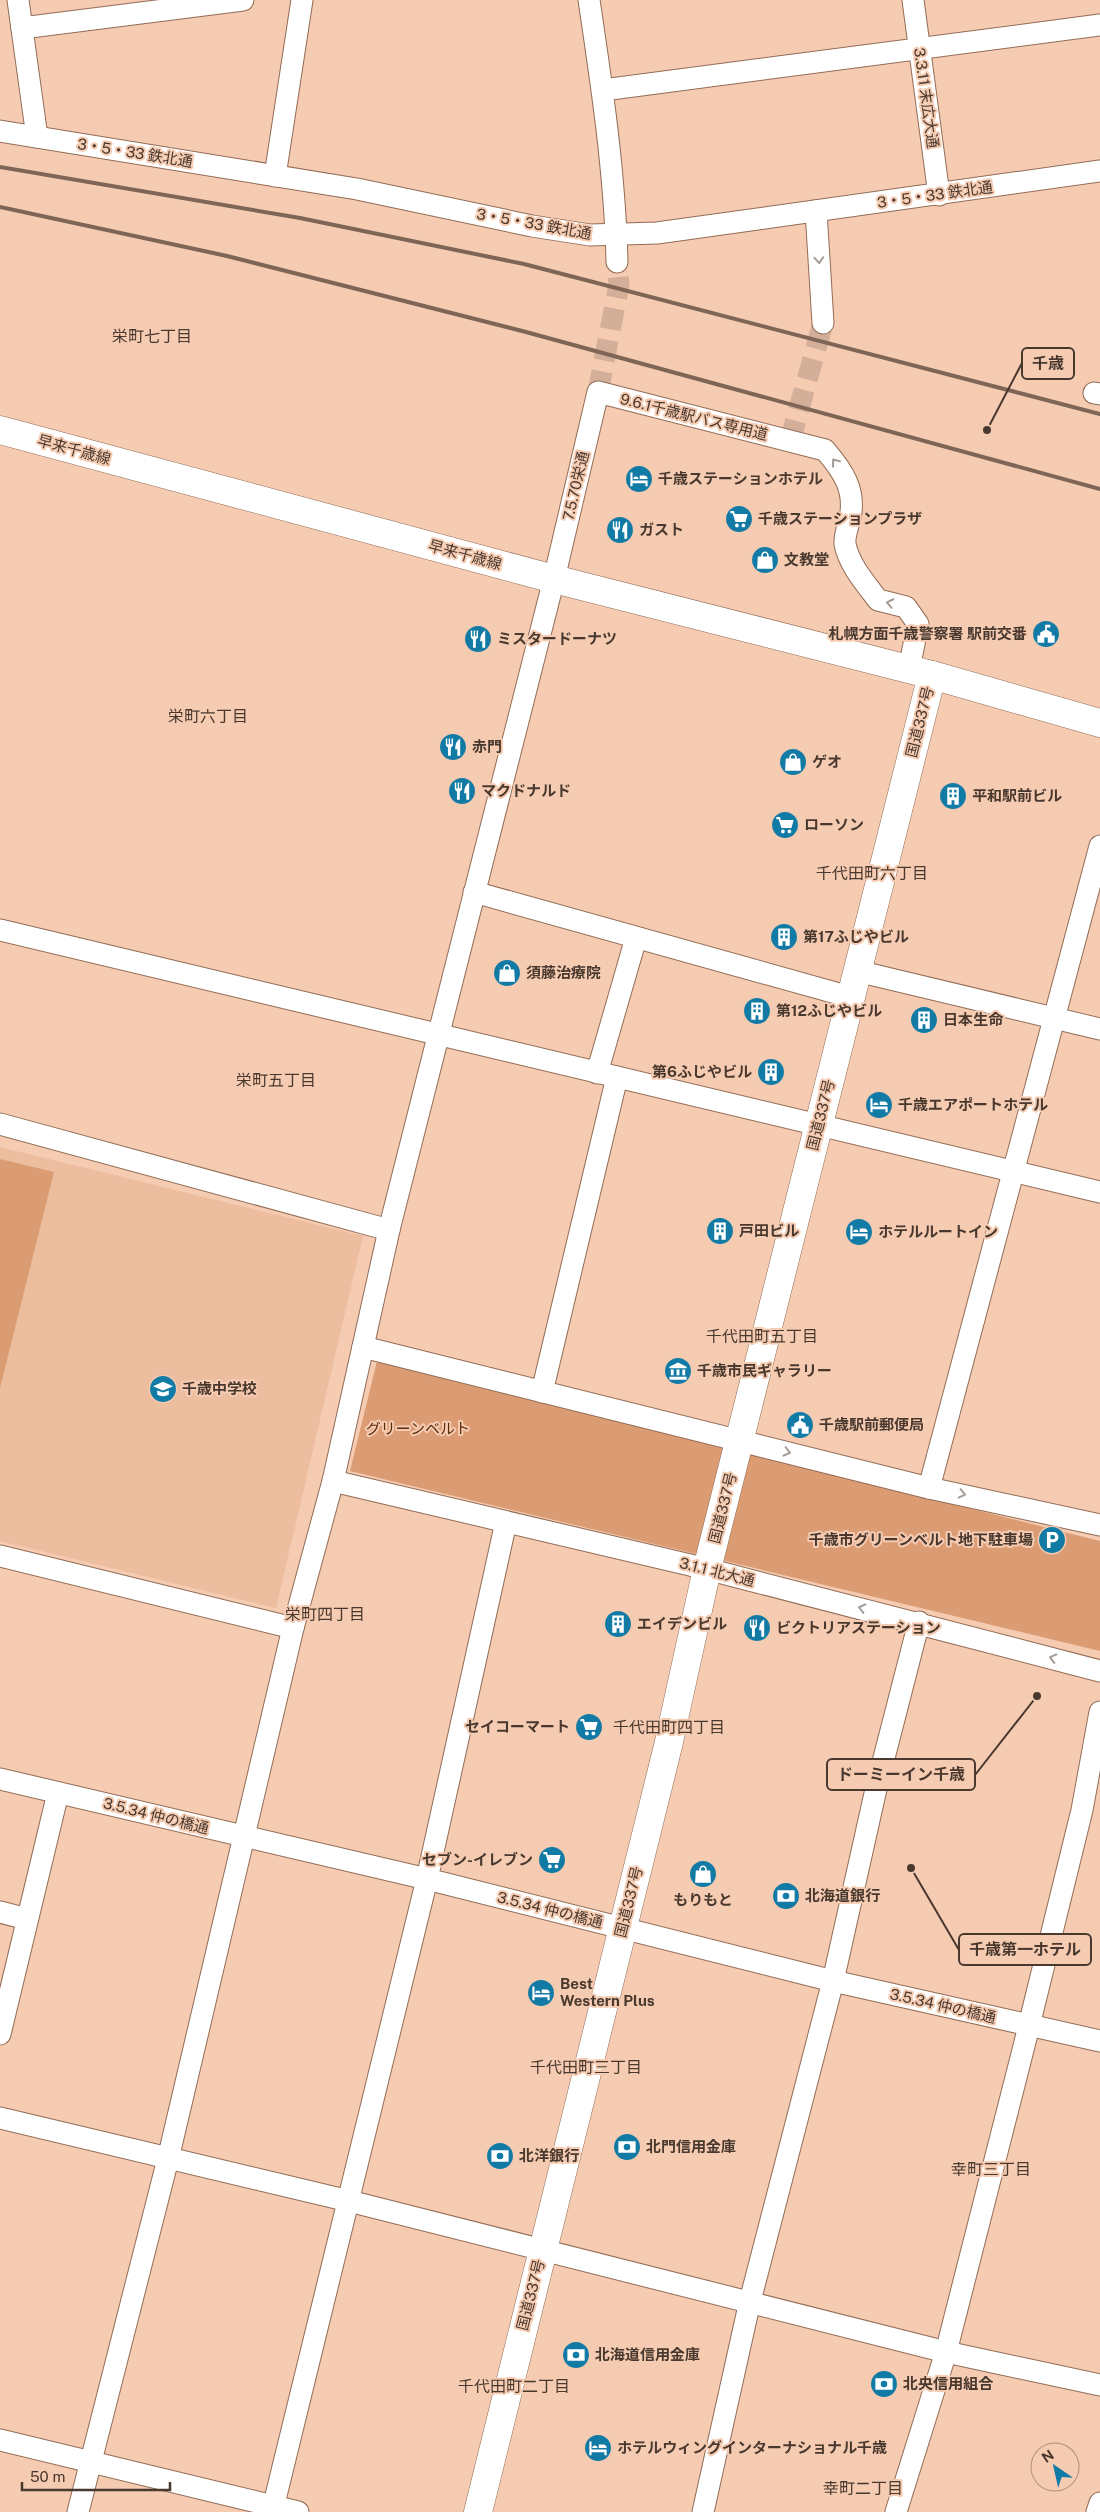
<svg xmlns="http://www.w3.org/2000/svg" width="1100" height="2512" font-family="'Public Sans','Noto Sans JP',sans-serif">
  <style>
    .built { fill: #edbd9f }
    .green { fill: #db9c74 }
    .lines { fill: none; stroke-linecap: round; stroke-linejoin: round }
    .minor-tunnel { stroke: #d3ae98; stroke-width: 21; stroke-dasharray: 21 11; stroke-linecap: butt }
    .minor-casing { stroke: #926c55; stroke-width: 23 }
    .major-casing { stroke: #926c55; stroke-width: 29 }
    .highway-casing { stroke: #926c55; stroke-width: 29 }
    .minor { stroke: #fff; stroke-width: 21 }
    .major { stroke: #fff; stroke-width: 28 }
    .highway { stroke: #fff; stroke-width: 28 }
    .rail { stroke: #7e6556; stroke-width: 4 }
    .oneway { stroke: #a49c96 }
    .labels { text-anchor: middle; stroke-width: 4; stroke-linejoin: round; paint-order: stroke }
    .street-label { font-size: 15px; fill: #49382e; stroke: #f5cbb2 }
    .poi-label { font-size: 15px; font-weight: bold; fill: #49382e; stroke: #f5cbb2; text-anchor: start }
    .park-label { font-size: 15px; fill: #592b06; stroke: #f5cbb2 }
    .neighbourhood-label { font-size: 16px; fill: #49382e; stroke: #f5cbb2 }
    .leader { fill: none; stroke: #49382e; stroke-width: 2 }
    .callout-dot { fill: #49382e; stroke: #f5cbb2; stroke-width: 2 }
    .callout { fill: #f5cbb2; stroke: #49382e; stroke-width: 2 }
    .callout-label { font-size: 16px; text-anchor: middle; font-weight: bold; fill: #49382e }
  </style>
  <rect width="100%" height="100%" fill="#f5cbb2"/>
  <polygon class="built" points="0,1147 363,1236 276,1608 0,1541"/>
  <g class="green">
    <polygon points="0,1159 54,1172 0,1388"/>
    <polygon points="377,1361 1100,1541 1100,1651 350,1471"/>
  </g>
  <g class="lines">
    <g class="minor-tunnel">
      <polyline points="598,392 619,285 617,262"/>
      <polyline points="790,441 823,323"/>
    </g>
    <g class="minor-casing">
      <g id="minor">
        <polyline points="18,0 37,137"/>
        <path d="M589 0C602 87 615 174 617 262"/>
        <polyline points="913,0 939,195"/>
        <polyline points="22,28 243,0"/>
        <polyline points="603,90 1100,25"/>
        <polyline points="0,131 357,189 532,226 590,235 657,233 1100,171"/>
        <polyline points="275,176 302,0"/>
        <polyline points="816,211 823,323"/>
        <polyline points="1094,393 1100,394"/>
        <polyline points="474,892 850,997"/>
        <polyline points="0,930 1100,1192"/>
        <polyline points="857,971 1100,1029"/>
        <polyline points="597,1073 636,938"/>
        <polyline points="0,1124 389,1230"/>
        <polyline points="363,1347 929,1488 1100,1525"/>
        <polyline points="542,1392 617,1077"/>
        <polyline points="333,1481 707,1569 1100,1671"/>
        <polyline points="929,1488 1100,846"/>
        <polyline points="0,1556 293,1628"/>
        <polyline points="0,1779 427,1879 833,1981 1100,2041"/>
        <polyline points="0,1912 27,1919"/>
        <polyline points="0,2034 58,1793"/>
        <polyline points="0,2118 349,2201 946,2352 1100,2385"/>
        <polyline points="0,2440 298,2512"/>
        <path d="M78 2512 168 2159 293 1628 333 1481 389 1230 554 579 598 392 825 450C843 471 856 490 850 518 848 526 844 537 845 544 849 565 866 584 878 600L906 607 918 624 909 669"/>
        <polyline points="272,2512 427,1879 506,1522"/>
        <polyline points="703,2512 750,2301 833,1981 876,1789 919,1622"/>
        <polyline points="896,2512 946,2352 1024,2046 1082,1810 1100,1712"/>
        <polyline points="1097,2512 1100,2503"/>
      </g>
    </g>
    <g class="major-casing">
      <polyline id="major" points="0,430 554,579 932,675"/>
    </g>
    <g class="highway-casing">
      <polyline id="highway" points="478,2512 668,1746 707,1569 932,675 1100,723"/>
    </g>
    <use href="#minor" class="minor"/>
    <use href="#major" class="major"/>
    <use href="#highway" class="highway"/>
    <g class="rail">
      <polyline points="0,167 300,218 524,264 1100,414"/>
      <polyline points="0,207 227,256 526,332 1100,489"/>
    </g>
  </g>
  <defs><path id="oneway-chevron" d="M-2-3.5L2.5 0L-2 3.5" fill="none" stroke-width="1.6" stroke-linecap="round" stroke-linejoin="round" transform="scale(1.25)"/></defs>
  <g class="oneway">
    <use href="#oneway-chevron" transform="translate(819 260) rotate(86)"/>
    <use href="#oneway-chevron" transform="translate(835 462) rotate(-128)"/>
    <use href="#oneway-chevron" transform="translate(890 603) rotate(-168)"/>
    <use href="#oneway-chevron" transform="translate(787 1452) rotate(14)"/>
    <use href="#oneway-chevron" transform="translate(962 1494) rotate(13)"/>
    <use href="#oneway-chevron" transform="translate(862 1608) rotate(-166)"/>
    <use href="#oneway-chevron" transform="translate(1053 1658) rotate(-165)"/>
  </g>
  <defs>
    <g id="hotel-disc" transform="scale(1.4375)"><circle r="9.5" fill="#117aa5" stroke="#f5cbb2"/><path d="M-6-4.5h1.5V1H6V5H4.5V3h-9V5H-6ZM-4 0a1.8 1.8 0 1 1 3.6 0ZM.5 0V-2.5h3Q6-2.5 6 0Z" fill="#fff"/></g>
    <g id="supermarket-disc" transform="scale(1.4375)"><circle r="9.5" fill="#117aa5" stroke="#f5cbb2"/><path d="M-6-5.5h2.5l.6 2H6L4.5 2H-2.5L-4.4-4H-6ZM-1.5 3.2a1.3 1.3 0 1 0 .1 0ZM3 3.2a1.3 1.3 0 1 0 .1 0Z" fill="#fff"/></g>
    <g id="restaurant-disc" transform="scale(1.4375)"><circle r="9.5" fill="#117aa5" stroke="#f5cbb2"/><path d="M-5-6h1v4h1v-4h1v4h1v-4h1v5L-1.5 .5V6h-2V.5L-5-1ZM5-6V6H3V1.5H1.5Q1.5-4 5-6Z" fill="#fff"/></g>
    <g id="shop-disc" transform="scale(1.4375)"><circle r="9.5" fill="#117aa5" stroke="#f5cbb2"/><path d="M-5-2.5h2.3a2.7 3.5 0 0 1 5.4 0H5L5.5 6h-11ZM-1.5-2.5h3a1.5 2.3 0 0 0-3 0Z" fill="#fff"/></g>
    <g id="civic-disc" transform="scale(1.4375)"><circle r="9.5" fill="#117aa5" stroke="#f5cbb2"/><path d="M-.6-6.5H3V-4.5H.6V-3L4-1V1h2V6H-6V1h2V-1L-.6-3ZM-1.2 2.5V6h2.4V2.5Z" fill="#fff"/></g>
    <g id="building-disc" transform="scale(1.4375)"><circle r="9.5" fill="#117aa5" stroke="#f5cbb2"/><path d="M-4-6H4V6H1V3H-1V6H-4ZM-2.5-4.3h1.7v1.8h-1.7ZM.8-4.3h1.7v1.8H.8ZM-2.5-1h1.7V.8h-1.7ZM.8-1h1.7V.8H.8Z" fill="#fff"/></g>
    <g id="museum-disc" transform="scale(1.4375)"><circle r="9.5" fill="#117aa5" stroke="#f5cbb2"/><path d="M0-6L6-3V-2H-6V-3ZM-5-1h2V3h-2ZM-1-1h2V3h-2ZM3-1h2V3H3ZM-6 4H6V6H-6Z" fill="#fff"/></g>
    <g id="school-disc" transform="scale(1.4375)"><circle r="9.5" fill="#117aa5" stroke="#f5cbb2"/><path d="M0-5L7-2L0 1L-7-2ZM-4 1L0 2.5L4 1V4Q0 6-4 4Z" fill="#fff"/></g>
    <g id="parking-disc" transform="scale(1.4375)"><circle r="9.5" fill="#117aa5" stroke="#f5cbb2"/><path d="M-3.5-5.5H1a3.5 3.5 0 0 1 0 7H-1V5.5H-3.5ZM-1-3.4V-.6H.8a1.4 1.4 0 0 0 0-2.8Z" fill="#fff"/></g>
    <g id="bank-disc" transform="scale(1.4375)"><circle r="9.5" fill="#117aa5" stroke="#f5cbb2"/><path d="M-6-4H6V4H-6ZM0-2.3a2.3 2.3 0 1 0 0 4.6a2.3 2.3 0 1 0 0-4.6Z" fill="#fff"/></g>
  </defs>
  <g fill-rule="evenodd">
    <use href="#hotel-disc" x="639" y="479"/>
    <use href="#supermarket-disc" x="739" y="519"/>
    <use href="#restaurant-disc" x="620" y="530"/>
    <use href="#shop-disc" x="765" y="560"/>
    <use href="#civic-disc" x="1046" y="634"/>
    <use href="#restaurant-disc" x="478" y="639"/>
    <use href="#restaurant-disc" x="453" y="747"/>
    <use href="#shop-disc" x="793" y="762"/>
    <use href="#restaurant-disc" x="462" y="791"/>
    <use href="#building-disc" x="953" y="796"/>
    <use href="#supermarket-disc" x="785" y="825"/>
    <use href="#building-disc" x="784" y="937"/>
    <use href="#shop-disc" x="507" y="973"/>
    <use href="#building-disc" x="757" y="1011"/>
    <use href="#building-disc" x="924" y="1020"/>
    <use href="#building-disc" x="771" y="1072"/>
    <use href="#hotel-disc" x="879" y="1105"/>
    <use href="#building-disc" x="720" y="1231"/>
    <use href="#hotel-disc" x="859" y="1232"/>
    <use href="#museum-disc" x="678" y="1371"/>
    <use href="#school-disc" x="163" y="1389"/>
    <use href="#civic-disc" x="800" y="1425"/>
    <use href="#parking-disc" x="1052" y="1540"/>
    <use href="#building-disc" x="618" y="1624"/>
    <use href="#restaurant-disc" x="757" y="1628"/>
    <use href="#supermarket-disc" x="589" y="1727"/>
    <use href="#supermarket-disc" x="552" y="1860"/>
    <use href="#shop-disc" x="703" y="1874"/>
    <use href="#bank-disc" x="786" y="1896"/>
    <use href="#hotel-disc" x="541" y="1993"/>
    <use href="#bank-disc" x="627" y="2147"/>
    <use href="#bank-disc" x="500" y="2156"/>
    <use href="#bank-disc" x="576" y="2355"/>
    <use href="#bank-disc" x="884" y="2384"/>
    <use href="#hotel-disc" x="598" y="2448"/>
  </g>
  <g class="labels">
    <g class="street-label">
      <text transform="translate(926 98) rotate(82)" y="5">3.3.11 末広大通</text>
      <text transform="translate(135 153) rotate(9)" y="5">3・5・33 鉄北通</text>
      <text transform="translate(935 195) rotate(-8)" y="5">3・5・33 鉄北通</text>
      <text transform="translate(534 224) rotate(10)" y="5">3・5・33 鉄北通</text>
      <text transform="translate(694 417) rotate(14)" y="5">9.6.1千歳駅バス専用道</text>
      <text transform="translate(74 450) rotate(15)" y="5">早来千歳線</text>
      <text transform="translate(576 486) rotate(-77)" y="5">7.5.70栄通</text>
      <text transform="translate(465 555) rotate(15)" y="5">早来千歳線</text>
      <text transform="translate(920 722) rotate(-76)" y="5">国道337号</text>
      <text transform="translate(821 1115) rotate(-76)" y="5">国道337号</text>
      <text transform="translate(723 1508) rotate(-76)" y="5">国道337号</text>
      <text transform="translate(717 1572) rotate(14)" y="5">3.1.1 北大通</text>
      <text transform="translate(156 1816) rotate(14)" y="5">3.5.34 仲の橋通</text>
      <text transform="translate(629 1902) rotate(-76)" y="5">国道337号</text>
      <text transform="translate(550 1910) rotate(14)" y="5">3.5.34 仲の橋通</text>
      <text transform="translate(943 2006) rotate(13)" y="5">3.5.34 仲の橋通</text>
      <text transform="translate(531 2295) rotate(-76)" y="5">国道337号</text>
    </g>
    <g class="poi-label">
      <text x="658" y="484">千歳ステーションホテル</text>
      <text x="758" y="524">千歳ステーションプラザ</text>
      <text x="639" y="535">ガスト</text>
      <text x="784" y="565">文教堂</text>
      <text x="1027" y="639" text-anchor="end">札幌方面千歳警察署 駅前交番</text>
      <text x="497" y="644">ミスタードーナツ</text>
      <text x="472" y="752">赤門</text>
      <text x="812" y="767">ゲオ</text>
      <text x="481" y="796">マクドナルド</text>
      <text x="972" y="801">平和駅前ビル</text>
      <text x="804" y="830">ローソン</text>
      <text x="803" y="942">第17ふじやビル</text>
      <text x="526" y="978">須藤治療院</text>
      <text x="776" y="1016">第12ふじやビル</text>
      <text x="943" y="1025">日本生命</text>
      <text x="752" y="1077" text-anchor="end">第6ふじやビル</text>
      <text x="898" y="1110">千歳エアポートホテル</text>
      <text x="739" y="1236">戸田ビル</text>
      <text x="878" y="1237">ホテルルートイン</text>
      <text x="697" y="1376">千歳市民ギャラリー</text>
      <text x="182" y="1394">千歳中学校</text>
      <text x="819" y="1430">千歳駅前郵便局</text>
      <text x="1033" y="1545" text-anchor="end">千歳市グリーンベルト地下駐車場</text>
      <text x="637" y="1629">エイデンビル</text>
      <text x="776" y="1633">ビクトリアステーション</text>
      <text x="570" y="1732" text-anchor="end">セイコーマート</text>
      <text x="533" y="1865" text-anchor="end">セブン-イレブン</text>
      <text x="805" y="1901">北海道銀行</text>
      <text x="703" y="1905" text-anchor="middle">もりもと</text>
      <text x="560" y="1989">Best<tspan x="560" dy="17">Western Plus</tspan></text>
      <text x="646" y="2152">北門信用金庫</text>
      <text x="519" y="2161">北洋銀行</text>
      <text x="595" y="2360">北海道信用金庫</text>
      <text x="903" y="2389">北央信用組合</text>
      <text x="617" y="2453">ホテルウィングインターナショナル千歳</text>
    </g>
    <g class="park-label">
      <text x="418" y="1434">グリーンベルト</text>
    </g>
    <g class="neighbourhood-label">
      <text x="152" y="342">栄町七丁目</text>
      <text x="208" y="722">栄町六丁目</text>
      <text x="872" y="879">千代田町六丁目</text>
      <text x="276" y="1086">栄町五丁目</text>
      <text x="762" y="1342">千代田町五丁目</text>
      <text x="325" y="1620">栄町四丁目</text>
      <text x="669" y="1733">千代田町四丁目</text>
      <text x="586" y="2073">千代田町三丁目</text>
      <text x="991" y="2175">幸町三丁目</text>
      <text x="514" y="2392">千代田町二丁目</text>
      <text x="863" y="2494">幸町二丁目</text>
    </g>
  </g>
  <path class="leader" d="M987 430L1022 363M1037 1696L975 1775M911 1868L959 1950"/>
  <g class="callout-dot">
    <circle cx="987" cy="430" r="5"/>
    <circle cx="1037" cy="1696" r="5"/>
    <circle cx="911" cy="1868" r="5"/>
  </g>
  <g class="callout">
    <rect x="1022" y="348" width="52" height="31" rx="5"/>
    <rect x="827" y="1759" width="148" height="31" rx="5"/>
    <rect x="959" y="1934" width="132" height="31" rx="5"/>
  </g>
  <g class="callout-label">
    <text x="1048" y="369">千歳</text>
    <text x="901" y="1780">ドーミーイン千歳</text>
    <text x="1025" y="1955">千歳第一ホテル</text>
  </g>
  <g transform="translate(1055 2467) rotate(326)"><circle r="24" fill="#f5cbb2" stroke="#b0907d"/>
  <path d="M0-4L9 19L0 12L-9 19Z" fill="#117aa5"/>
  <text y="-8" font-size="14" font-weight="bold" text-anchor="middle" fill="#49382e">N</text>
  </g>
  <path d="M22 2482v8h148v-8" fill="none" stroke="#49382e" stroke-width="2.5"/>
  <text x="30" y="2482" font-size="15" fill="#49382e" stroke="#f5cbb2" stroke-width="4" paint-order="stroke">50 m</text>
</svg>
